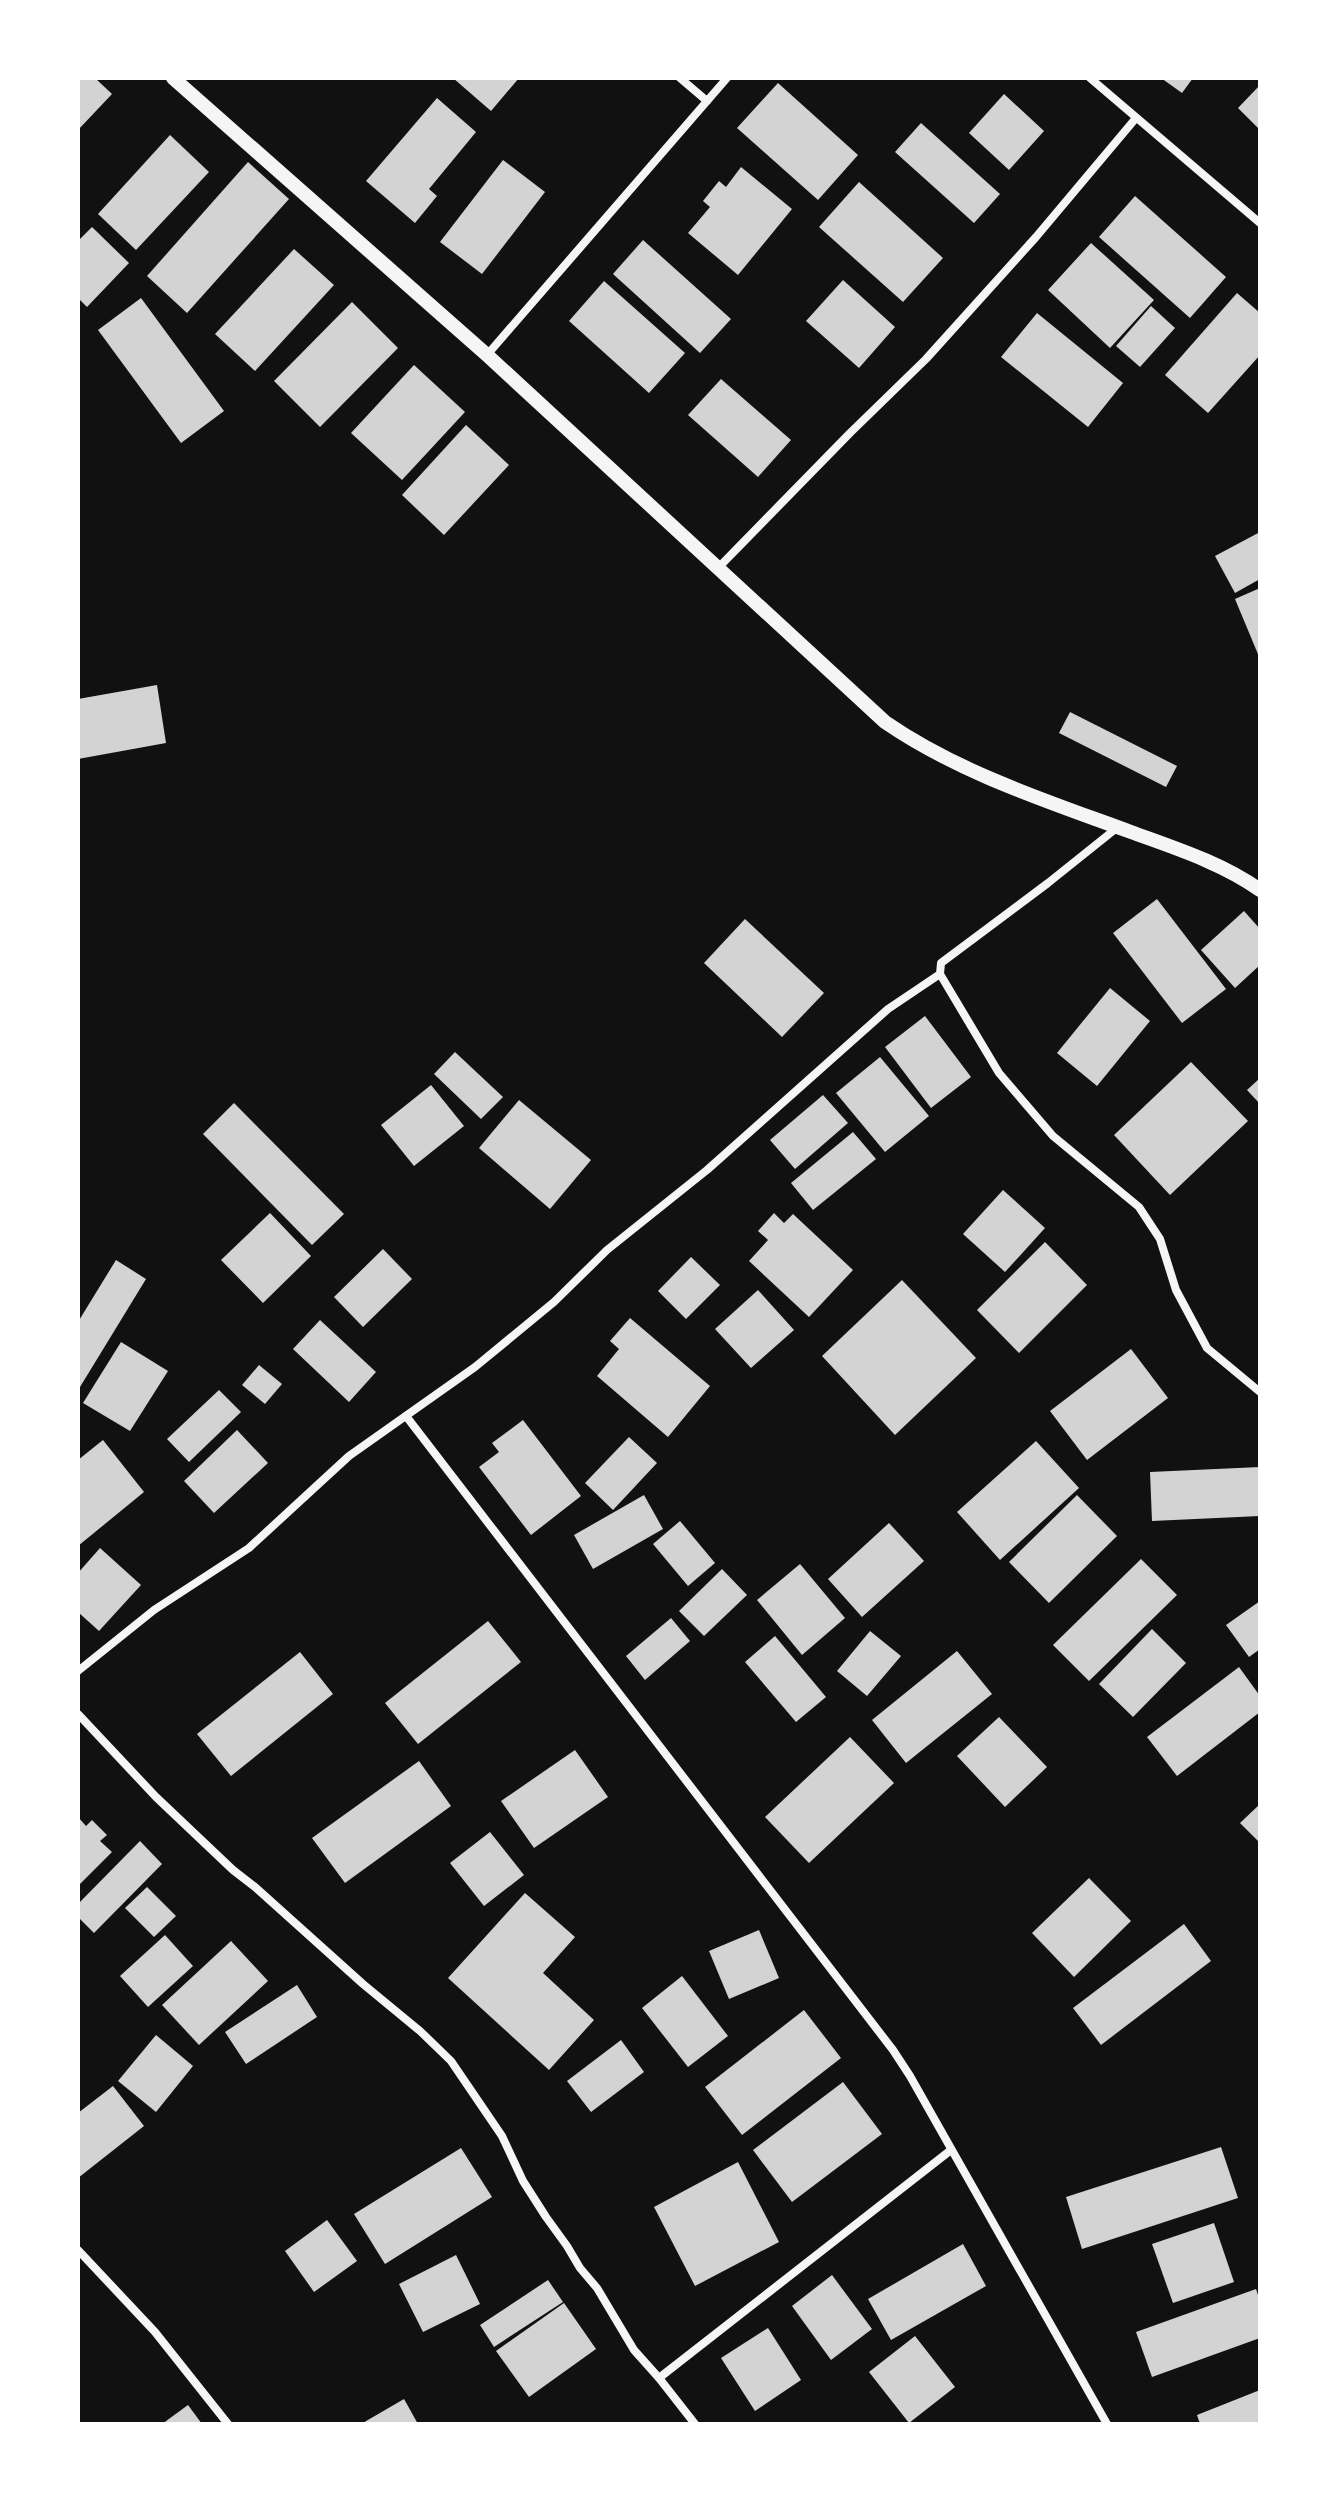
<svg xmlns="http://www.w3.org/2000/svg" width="1338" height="2502" font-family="Cabin,sans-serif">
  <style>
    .building { fill: #d3d3d3 }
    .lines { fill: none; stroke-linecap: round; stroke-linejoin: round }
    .minor { stroke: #f5f5f5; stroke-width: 8 }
    .tertiary { stroke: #f5f5f5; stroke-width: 14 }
  </style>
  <rect width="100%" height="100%" fill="#111"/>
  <g class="building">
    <polygon points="78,78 95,78 112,94 78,130"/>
    <polygon points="453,78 519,78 491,111"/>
    <polygon points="1161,78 1193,78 1182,93"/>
    <polygon points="778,83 858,155 818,200 737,128"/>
    <polygon points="1260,85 1260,130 1238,108"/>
    <polygon points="1004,94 1044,131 1009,170 969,133"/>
    <polygon points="437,98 476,132 429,189 437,196 415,223 366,181"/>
    <polygon points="921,123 1000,194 974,223 895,152"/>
    <polygon points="170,135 209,172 136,250 98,214"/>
    <polygon points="503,160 545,192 482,274 440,242"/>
    <polygon points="248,162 289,199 187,313 147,276"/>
    <polygon points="741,167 792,209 738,275 688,233 710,207 703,201 719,181 726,187"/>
    <polygon points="859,182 943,258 903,302 819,227"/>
    <polygon points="1135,196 1226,277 1190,318 1099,237"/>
    <polygon points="92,227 129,263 87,307 78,298 78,241"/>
    <polygon points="643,240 731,319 700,353 613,274"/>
    <polygon points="1091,243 1154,300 1110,348 1048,290"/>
    <polygon points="294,249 334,285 255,371 215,334"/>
    <polygon points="843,280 895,327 859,368 806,321"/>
    <polygon points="604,281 685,353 649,393 569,321"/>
    <polygon points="1237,293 1260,313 1260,355 1208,413 1165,375"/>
    <polygon points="141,298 224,411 181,443 98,330"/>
    <polygon points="352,302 398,348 320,427 274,381"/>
    <polygon points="1151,306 1175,328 1140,367 1116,346"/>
    <polygon points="1037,313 1123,383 1088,427 1001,357"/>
    <polygon points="414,365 465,412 402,480 351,433"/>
    <polygon points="721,379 791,440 758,477 688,415"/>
    <polygon points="466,425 509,465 444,535 402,495"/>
    <polygon points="1260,532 1260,579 1235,593 1215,556"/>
    <polygon points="1260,588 1260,659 1235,599"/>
    <polygon points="157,685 166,743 78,759 78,699"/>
    <polygon points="1070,712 1177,766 1166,787 1059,733"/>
    <polygon points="1157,899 1226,989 1182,1023 1113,933"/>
    <polygon points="1244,911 1260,929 1260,965 1235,988 1201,950"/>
    <polygon points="745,919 824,993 782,1037 704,963"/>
    <polygon points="1110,988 1150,1021 1097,1086 1057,1053"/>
    <polygon points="925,1016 971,1077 931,1108 885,1047"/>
    <polygon points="455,1052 503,1097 481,1119 434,1074"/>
    <polygon points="880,1057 929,1116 885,1152 836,1093"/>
    <polygon points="1191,1062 1248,1121 1170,1195 1114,1135"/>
    <polygon points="1260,1078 1260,1104 1247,1090"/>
    <polygon points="431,1085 464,1126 414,1166 381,1125"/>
    <polygon points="823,1095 848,1123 795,1169 770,1140"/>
    <polygon points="519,1100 591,1160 550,1209 479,1148"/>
    <polygon points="234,1103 344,1214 312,1245 203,1134"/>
    <polygon points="853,1132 876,1159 813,1210 791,1183"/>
    <polygon points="1003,1190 1045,1228 1005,1272 963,1234"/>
    <polygon points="270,1213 311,1256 263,1303 221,1260"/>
    <polygon points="774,1213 784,1223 793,1214 853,1270 809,1317 749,1261 768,1240 758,1231"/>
    <polygon points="1045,1242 1087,1285 1019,1353 977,1310"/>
    <polygon points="383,1249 412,1279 363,1327 334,1297"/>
    <polygon points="691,1257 720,1285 686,1319 658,1291"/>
    <polygon points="116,1260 146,1279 80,1387 78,1386 78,1322"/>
    <polygon points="902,1280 976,1358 895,1435 822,1356"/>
    <polygon points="758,1290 794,1330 751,1368 715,1329"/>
    <polygon points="630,1318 710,1386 668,1437 597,1376 619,1349 610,1341"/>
    <polygon points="320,1320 376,1372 349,1402 293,1349"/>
    <polygon points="121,1342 168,1371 130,1431 83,1403"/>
    <polygon points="1131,1349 1168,1398 1087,1460 1050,1411"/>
    <polygon points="259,1365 282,1384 265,1404 242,1385"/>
    <polygon points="219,1390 241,1412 189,1462 167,1439"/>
    <polygon points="523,1420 581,1496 531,1535 479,1467 499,1452 492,1443"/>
    <polygon points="237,1430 268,1463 214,1513 184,1481"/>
    <polygon points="629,1437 657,1463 613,1510 585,1483"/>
    <polygon points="103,1440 144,1492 78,1546 78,1460"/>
    <polygon points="1036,1441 1079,1488 1000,1560 957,1512"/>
    <polygon points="1260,1467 1260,1516 1152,1521 1150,1472"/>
    <polygon points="644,1495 663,1529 593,1569 574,1535"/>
    <polygon points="1077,1495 1117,1536 1049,1603 1009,1562"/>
    <polygon points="680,1521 715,1563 688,1586 653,1544"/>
    <polygon points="889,1523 924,1561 862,1617 828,1579"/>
    <polygon points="100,1548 141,1585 99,1631 78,1612 78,1573"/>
    <polygon points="1141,1559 1177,1595 1089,1681 1053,1645"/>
    <polygon points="800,1564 845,1618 802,1655 757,1600"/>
    <polygon points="722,1569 747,1595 704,1636 679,1611"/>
    <polygon points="1260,1601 1260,1649 1249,1657 1226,1625"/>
    <polygon points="671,1618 690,1641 645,1680 626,1656"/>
    <polygon points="488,1621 521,1662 418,1744 385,1703"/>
    <polygon points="1152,1629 1186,1663 1133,1717 1099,1684"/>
    <polygon points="870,1631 901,1656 867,1696 837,1671"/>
    <polygon points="775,1636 826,1697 796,1722 745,1662"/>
    <polygon points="957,1651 992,1694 906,1763 872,1720"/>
    <polygon points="300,1652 333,1694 231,1776 197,1734"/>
    <polygon points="1239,1667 1260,1696 1260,1712 1177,1776 1147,1737"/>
    <polygon points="999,1717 1047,1767 1005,1807 957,1756"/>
    <polygon points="850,1737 894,1783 809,1863 765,1817"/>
    <polygon points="575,1750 608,1797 534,1848 501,1801"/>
    <polygon points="419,1761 451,1806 345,1883 312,1838"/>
    <polygon points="1260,1804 1260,1843 1240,1823"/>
    <polygon points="78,1817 86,1826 92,1820 107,1835 100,1841 112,1852 78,1886"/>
    <polygon points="490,1832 524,1875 484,1906 450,1863"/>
    <polygon points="140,1841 162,1864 94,1933 78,1917 78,1904"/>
    <polygon points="1089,1878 1131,1921 1074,1977 1032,1933"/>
    <polygon points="147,1887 176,1916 154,1937 125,1908"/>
    <polygon points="525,1893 575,1937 543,1973 594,2020 549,2070 448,1978"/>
    <polygon points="1184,1924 1211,1961 1101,2045 1073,2008"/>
    <polygon points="759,1930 779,1978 729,1999 709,1951"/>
    <polygon points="165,1935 193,1966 148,2007 120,1976"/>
    <polygon points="231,1941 268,1981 199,2045 162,2005"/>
    <polygon points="682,1976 728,2036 688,2067 642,2008"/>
    <polygon points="297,1985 317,2017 246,2064 225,2032"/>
    <polygon points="804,2010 841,2058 742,2135 705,2087"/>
    <polygon points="156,2035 193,2066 156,2112 118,2081"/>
    <polygon points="621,2040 644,2072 591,2112 567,2081"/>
    <polygon points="843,2082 882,2134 792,2202 753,2150"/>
    <polygon points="113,2086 144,2126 78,2178 78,2113"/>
    <polygon points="1221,2147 1238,2198 1082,2249 1066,2197"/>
    <polygon points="461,2148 492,2197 385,2264 354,2214"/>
    <polygon points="738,2162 779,2242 695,2286 654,2207"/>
    <polygon points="327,2220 357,2261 314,2292 285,2251"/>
    <polygon points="1214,2223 1234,2282 1173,2303 1152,2244"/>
    <polygon points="963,2244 986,2286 891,2340 868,2299"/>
    <polygon points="456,2255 480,2304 423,2332 399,2284"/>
    <polygon points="832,2275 872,2329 831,2360 792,2306"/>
    <polygon points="548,2280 563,2302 494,2347 480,2325"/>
    <polygon points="1256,2289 1260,2301 1260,2338 1152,2377 1136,2332"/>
    <polygon points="564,2303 596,2349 529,2397 496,2351"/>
    <polygon points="768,2328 801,2380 755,2411 721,2358"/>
    <polygon points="915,2336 955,2387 909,2423 869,2372"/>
    <polygon points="1260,2390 1260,2424 1200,2424 1197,2415"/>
    <polygon points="404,2399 418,2424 361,2424"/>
    <polygon points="188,2405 202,2424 162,2424"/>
  </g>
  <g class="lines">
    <g class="minor">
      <polyline points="680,78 707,101"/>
      <polyline points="1090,78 1260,223"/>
      <polyline points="487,355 727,78"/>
      <polyline points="719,567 850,433 926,359 1036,237 1136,118"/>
      <polyline points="940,974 999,1073 1053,1136 1139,1207 1160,1239 1176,1290 1207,1348 1260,1392"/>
      <polyline points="406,1416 893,2050 910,2076 1107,2424"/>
      <polyline points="78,1671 154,1610 249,1548 349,1456 475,1367 554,1302 607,1250 707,1170 888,1009 940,974 941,963 1048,883 1118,827"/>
      <polyline points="78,1714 156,1797 233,1870 255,1887 363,1984 420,2031 451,2061 502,2136 523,2181 546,2217 567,2246 580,2268 597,2288 634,2350 659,2378 695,2424"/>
      <polyline points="78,2250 155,2332 228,2424"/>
      <polyline points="659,2378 951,2150"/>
    </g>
    <path class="tertiary" d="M173 78 487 355 885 722C959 773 1047 801 1131 832 1175 848 1222 863 1260 890"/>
  </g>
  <rect width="1338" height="2502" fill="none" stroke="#ffffff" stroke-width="160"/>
</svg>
